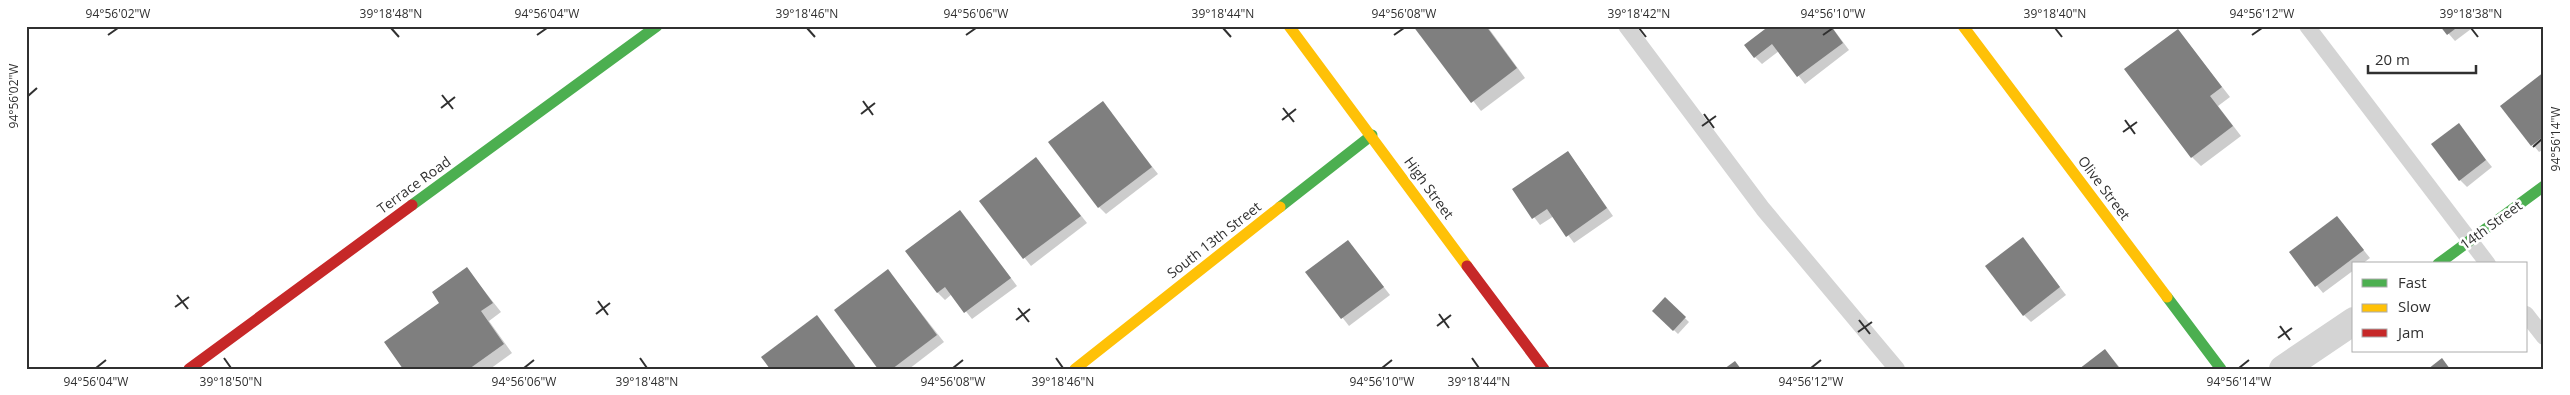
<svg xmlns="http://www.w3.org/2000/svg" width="2570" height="395" font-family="'Open Sans',sans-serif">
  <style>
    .shadow { fill: #0003 }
    .building { fill: #7f7f7f }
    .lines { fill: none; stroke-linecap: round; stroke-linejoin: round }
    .lane { stroke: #d4d4d4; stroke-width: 16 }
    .street { stroke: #d4d4d4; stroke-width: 28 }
    .fast { stroke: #4caf50; stroke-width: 11 }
    .slow { stroke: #ffc107; stroke-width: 11 }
    .jam { stroke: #c62828; stroke-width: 11 }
    .ticks { fill: none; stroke: #303030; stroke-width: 2 }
    .labels { text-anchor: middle; stroke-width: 5; stroke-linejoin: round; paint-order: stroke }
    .street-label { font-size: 14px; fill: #303030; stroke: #fff }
    .neatline { fill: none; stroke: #303030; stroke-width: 2 }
    .ticks-label { font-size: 12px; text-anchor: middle; fill: #303030 }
  </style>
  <rect width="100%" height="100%" fill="#fff"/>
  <g class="shadow">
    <polygon points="1415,26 1487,26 1525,78 1481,111"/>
    <polygon points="1771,26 1831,26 1849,50 1805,84 1779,51 1762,64 1755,57"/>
    <polygon points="2442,26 2475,26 2455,41"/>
    <polygon points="2178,30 2230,97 2218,106 2241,136 2201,166 2192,157"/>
    <polygon points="2544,73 2544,149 2539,152 2502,106"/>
    <polygon points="1102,103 1158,174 1106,214 1099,207"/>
    <polygon points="2458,125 2492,167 2467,187 2460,180"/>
    <polygon points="1568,152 1613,216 1574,243 1554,216 1540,225 1513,189"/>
    <polygon points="1036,159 1087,223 1031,266 980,201"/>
    <polygon points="2337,217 2370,258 2362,264 2354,264 2354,270 2323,293 2290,253"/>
    <polygon points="967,219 1017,286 972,319 952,294 945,300 938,293 907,252"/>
    <polygon points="2023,239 2066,295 2031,322 2024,315"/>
    <polygon points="1348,241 1390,295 1349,326 1307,272"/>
    <polygon points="467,269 501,312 489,321 512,353 490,369 405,369 441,303"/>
    <polygon points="888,271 944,342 909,369 880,369"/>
    <polygon points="1665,299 1689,322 1678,334 1654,311"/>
    <polygon points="2105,350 2121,369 2081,369"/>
  </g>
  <g class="building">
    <polygon points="1413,26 1486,26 1517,68 1471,103"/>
    <polygon points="1769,26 1831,26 1843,43 1797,77 1772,44 1754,58 1744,45"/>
    <polygon points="2440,26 2459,26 2447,35"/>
    <polygon points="2178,29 2222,87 2210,96 2233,126 2191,158 2124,69"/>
    <polygon points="2544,72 2544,136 2531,146 2500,106"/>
    <polygon points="1103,101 1152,167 1098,208 1048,142"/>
    <polygon points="2459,123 2486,160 2459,181 2431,144"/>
    <polygon points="1568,151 1607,208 1566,237 1547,209 1532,219 1512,189"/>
    <polygon points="1036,157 1081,216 1023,259 979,201"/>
    <polygon points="960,210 1011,278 964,313 945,287 937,293 905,251"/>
    <polygon points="2337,216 2364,250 2315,287 2289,252"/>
    <polygon points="2023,237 2060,287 2023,316 1985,266"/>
    <polygon points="1348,240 1384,287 1341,319 1305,272"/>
    <polygon points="467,267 493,303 481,311 504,344 469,369 403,369 384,342 439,303 432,292"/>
    <polygon points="888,269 937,335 892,369 878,369 834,310"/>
    <polygon points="1665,297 1686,317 1673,331 1652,311"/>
    <polygon points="817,315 857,369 770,369 761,357"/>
    <polygon points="2105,349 2120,369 2079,369"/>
    <polygon points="2442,358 2450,369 2428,369"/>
    <polygon points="1735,361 1741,369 1724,369"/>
  </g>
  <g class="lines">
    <g class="lane">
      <polyline points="1626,26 1763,209 1897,369"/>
      <polyline points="2307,26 2488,264"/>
      <polyline points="2526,314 2544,337"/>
    </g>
    <polyline class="street" points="2283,369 2354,321"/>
    <g class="fast">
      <polyline points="412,205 657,26"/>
      <polyline points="1280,207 1372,135"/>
      <polyline points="2438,264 2544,186"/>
      <polyline points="2167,297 2221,369"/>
    </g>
    <g class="slow">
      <polyline points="1289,26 1467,266"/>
      <polyline points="1963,26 2167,297"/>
      <polyline points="1075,369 1280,207"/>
    </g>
    <g class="jam">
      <polyline points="1467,266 1544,369"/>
      <polyline points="189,369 412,205"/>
    </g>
  </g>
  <path class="ticks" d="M391 28 399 37M807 28 815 37M1223 28 1231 37M1639 28 1646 37M2055 28 2062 37M2471 28 2478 37M108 35 118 28M537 35 547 28M966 35 976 28M1394 35 1404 28M1823 35 1833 28M2252 35 2262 28M442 95 453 109M28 96 37 88M863 101 873 115M441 108 455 97M1283 108 1294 122M861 114 875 103M1704 114 1714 128M1282 120 1296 109M2125 120 2135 134M1702 126 1716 116M2123 132 2137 122M2533 147 2542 139M177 295 188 309M598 301 608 315M175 307 189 297M1018 308 1029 322M596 314 610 303M1439 314 1449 328M1016 320 1030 309M1859 320 1870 334M1437 326 1451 315M2280 326 2290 340M1858 332 1872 322M2278 338 2292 328M224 358 231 368M640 358 647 368M1056 358 1063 368M1472 358 1479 368M96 368 106 360M524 368 534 360M953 368 963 360M1382 368 1392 360M1811 368 1821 360M2239 368 2249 360"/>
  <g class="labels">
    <g class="street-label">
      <text transform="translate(414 185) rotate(-36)" y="5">Terrace Road</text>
      <text transform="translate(1429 188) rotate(54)" y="5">High Street</text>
      <text transform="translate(2104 188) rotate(53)" y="5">Olive Street</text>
      <text transform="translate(2491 225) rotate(-36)" y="5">14th Street</text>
      <text transform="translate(1214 240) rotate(-38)" y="5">South 13th Street</text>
    </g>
  </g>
  <rect width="2570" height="395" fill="none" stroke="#ffffff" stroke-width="55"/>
  <rect x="2352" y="262" width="175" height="90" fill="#ffffff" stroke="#acacac"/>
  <rect x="2362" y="279" width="25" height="8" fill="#4caf50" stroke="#acacac"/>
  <text x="2398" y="288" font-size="15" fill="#303030">Fast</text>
  <rect x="2362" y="304" width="25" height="8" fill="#ffc107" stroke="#acacac"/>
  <text x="2398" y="312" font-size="15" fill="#303030">Slow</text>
  <rect x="2362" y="329" width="25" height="8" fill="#c62828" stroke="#acacac"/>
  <text x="2398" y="338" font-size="15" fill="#303030">Jam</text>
  <path d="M2368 65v8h108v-8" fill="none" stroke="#303030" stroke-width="2.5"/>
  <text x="2375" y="65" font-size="15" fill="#303030" stroke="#ffffff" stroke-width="4" paint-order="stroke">20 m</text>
  <rect x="28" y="28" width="2514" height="340" class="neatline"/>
  <g class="ticks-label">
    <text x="118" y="18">94°56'02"W</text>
    <text x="391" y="18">39°18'48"N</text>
    <text x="547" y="18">94°56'04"W</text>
    <text x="807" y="18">39°18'46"N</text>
    <text x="976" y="18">94°56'06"W</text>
    <text x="1223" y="18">39°18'44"N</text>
    <text x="1404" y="18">94°56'08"W</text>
    <text x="1639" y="18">39°18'42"N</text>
    <text x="1833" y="18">94°56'10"W</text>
    <text x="2055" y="18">39°18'40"N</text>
    <text x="2262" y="18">94°56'12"W</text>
    <text x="2471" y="18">39°18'38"N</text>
    <text transform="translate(14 96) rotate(-90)" y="4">94°56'02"W</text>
    <text transform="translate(2556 139) rotate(-90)" y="4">94°56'14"W</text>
    <text x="96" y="386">94°56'04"W</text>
    <text x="231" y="386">39°18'50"N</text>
    <text x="524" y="386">94°56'06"W</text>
    <text x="647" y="386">39°18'48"N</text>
    <text x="953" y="386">94°56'08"W</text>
    <text x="1063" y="386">39°18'46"N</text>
    <text x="1382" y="386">94°56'10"W</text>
    <text x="1479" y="386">39°18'44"N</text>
    <text x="1811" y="386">94°56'12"W</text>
    <text x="2239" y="386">94°56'14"W</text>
  </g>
</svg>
